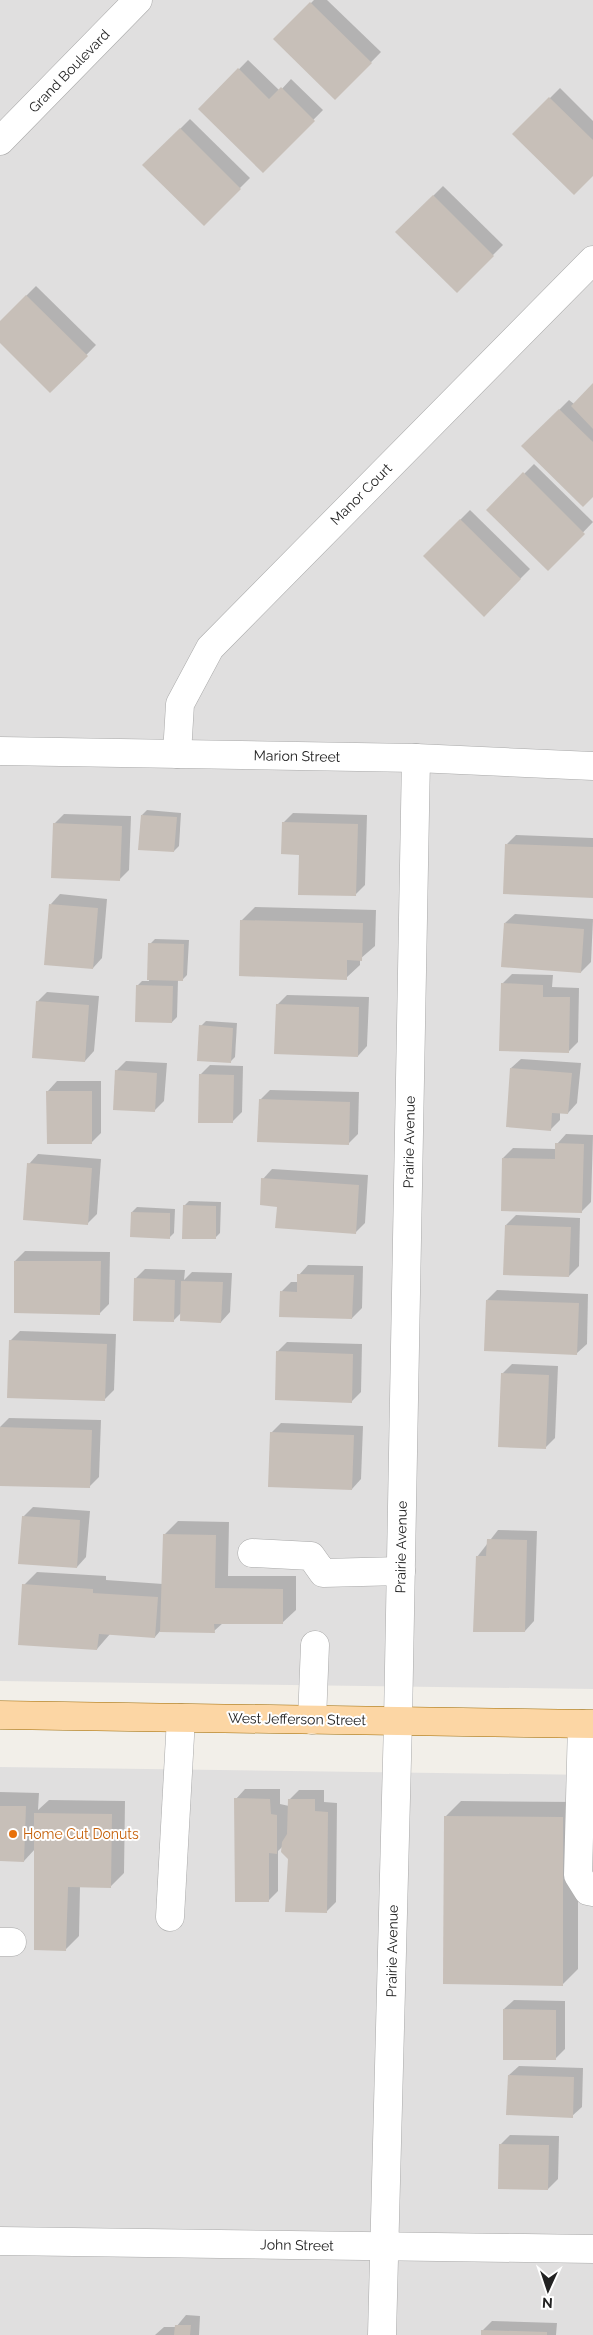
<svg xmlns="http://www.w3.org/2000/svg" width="593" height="2335" font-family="Raleway,sans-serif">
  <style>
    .residential { fill: #e0dfdf }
    .shadow { fill: #0003 }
    .building { fill: #c7bfb8 }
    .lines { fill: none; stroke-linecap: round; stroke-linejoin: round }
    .minor-casing { stroke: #a9a9a9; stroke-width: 29 }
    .major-casing { stroke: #a06b00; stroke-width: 29 }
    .minor { stroke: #fff; stroke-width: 28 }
    .major { stroke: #fcd6a4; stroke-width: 28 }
    .food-dot { fill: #e8710a; stroke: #fff; stroke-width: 2 }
    .labels { text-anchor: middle; stroke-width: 4; stroke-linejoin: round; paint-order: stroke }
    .street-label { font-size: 14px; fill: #222; stroke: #fff }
    .food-label { font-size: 14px; fill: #c56008; stroke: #fff; text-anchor: start }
  </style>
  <rect width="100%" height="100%" fill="#f2efe9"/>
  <g class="residential">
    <polygon points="0,0 593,0 593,1689 0,1681"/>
    <polygon points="0,1767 593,1775 593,2335 0,2335"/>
  </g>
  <g class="shadow">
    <polygon points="314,0 327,0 381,52 335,99 275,39"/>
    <polygon points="248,60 280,91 291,79 323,110 263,171 200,109"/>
    <polygon points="560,88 593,121 593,175 514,134"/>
    <polygon points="190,119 250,178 204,224 144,165"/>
    <polygon points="443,186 503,245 457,291 397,232"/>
    <polygon points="36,286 96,345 50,392 0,342 0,322"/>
    <polygon points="593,385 593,495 523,446 569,400 574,404"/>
    <polygon points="534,464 593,522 548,569 488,510"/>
    <polygon points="470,510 530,569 484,615 424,556"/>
    <polygon points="147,810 181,813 179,846 174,851 142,815"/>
    <polygon points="293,813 367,815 365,885 355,895 300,853 283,823"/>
    <polygon points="64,814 131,816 129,870 119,880 54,824"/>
    <polygon points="516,835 593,838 593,896 507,844"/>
    <polygon points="60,894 107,899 102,958 93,968 51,904"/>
    <polygon points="255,907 376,910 375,946 360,959 360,965 346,978 241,921"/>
    <polygon points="515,914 593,919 591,962 581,972 505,923"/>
    <polygon points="155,939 189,940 187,975 182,980 178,980 177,1017 172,1022 137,986 142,981 149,981 150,944"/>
    <polygon points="512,974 553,975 552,987 579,988 578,1042 568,1052 502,984"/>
    <polygon points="47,992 99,996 94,1051 85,1061 37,1002"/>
    <polygon points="287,995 369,997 367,1046 358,1056 277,1005"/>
    <polygon points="206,1021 237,1023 235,1057 230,1062 201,1026"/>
    <polygon points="521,1059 581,1063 577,1103 568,1113 560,1112 560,1120 550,1130 511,1068"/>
    <polygon points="126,1061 167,1063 164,1101 154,1111 116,1071"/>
    <polygon points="210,1065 243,1066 242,1112 232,1122 200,1075"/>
    <polygon points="57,1081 101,1081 101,1133 91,1143 48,1091"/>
    <polygon points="270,1090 359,1092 358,1134 348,1144 260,1100"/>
    <polygon points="566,1134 593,1135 591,1202 582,1211 503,1158 513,1148 556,1149 557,1144"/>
    <polygon points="38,1154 101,1159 97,1214 87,1224 29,1164"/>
    <polygon points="272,1169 368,1175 365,1223 356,1232 278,1206 263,1179"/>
    <polygon points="189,1201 221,1202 220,1233 215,1238 184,1206"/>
    <polygon points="137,1207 175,1209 174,1233 169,1238 132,1212"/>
    <polygon points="516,1215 580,1218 579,1266 569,1276 506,1225"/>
    <polygon points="25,1251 110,1252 109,1304 100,1313 15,1261"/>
    <polygon points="308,1265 363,1266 362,1308 352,1318 281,1292 291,1282 298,1282 299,1275"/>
    <polygon points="145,1269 185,1270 184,1280 192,1272 232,1273 230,1312 221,1322 181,1313 173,1321 135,1279"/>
    <polygon points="497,1290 588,1294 587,1344 577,1353 487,1300"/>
    <polygon points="20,1331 116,1334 114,1390 104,1400 10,1341"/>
    <polygon points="287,1342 362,1344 361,1392 351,1402 277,1352"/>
    <polygon points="512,1364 558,1366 555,1438 545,1448 502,1374"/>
    <polygon points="9,1418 101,1420 99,1477 89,1487 0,1484 0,1427"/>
    <polygon points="281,1423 363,1426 361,1479 352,1489 271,1433"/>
    <polygon points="33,1507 90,1511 86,1557 77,1567 23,1517"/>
    <polygon points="178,1521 229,1522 228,1576 296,1576 296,1610 282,1623 223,1623 214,1631 161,1630 155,1637 110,1634 97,1649 24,1585 37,1572 106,1576 106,1580 163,1584 165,1534"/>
    <polygon points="498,1530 537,1531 534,1621 525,1631 477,1557"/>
    <polygon points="245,1789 280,1789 280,1804 289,1806 289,1800 299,1790 324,1790 324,1802 337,1803 336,1902 326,1912 289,1859 283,1846 278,1851 278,1891 268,1901 236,1799"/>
    <polygon points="0,1792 39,1793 38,1810 49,1800 125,1801 124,1873 110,1887 80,1886 79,1936 66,1949 35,1849 24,1861 0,1860"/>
    <polygon points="461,1801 578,1802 578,1969 562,1985 445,1817"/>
    <polygon points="514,2000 565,2001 565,2049 555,2059 504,2009"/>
    <polygon points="519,2066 583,2068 582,2107 572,2116 509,2075"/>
    <polygon points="510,2135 559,2136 558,2179 548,2189 500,2145"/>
    <polygon points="186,2315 200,2316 199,2335 155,2335 164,2327 176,2327"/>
    <polygon points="492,2321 557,2323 556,2335 482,2335 483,2330"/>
  </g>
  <g class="building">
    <polygon points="310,2 372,63 335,100 273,39"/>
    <polygon points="238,68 269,99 281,87 315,121 263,173 198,109"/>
    <polygon points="549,97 593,140 593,176 574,195 512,134"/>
    <polygon points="180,128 241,189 204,226 142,165"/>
    <polygon points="433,195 494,256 457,293 395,232"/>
    <polygon points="26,295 88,356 50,393 0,343 0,321"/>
    <polygon points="593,383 593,429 571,406"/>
    <polygon points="559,409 593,442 593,497 583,507 521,446"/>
    <polygon points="523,472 585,534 548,571 486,510"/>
    <polygon points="460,519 521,579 484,617 423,556"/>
    <polygon points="141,815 177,817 174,852 138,850"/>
    <polygon points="282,822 358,824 356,896 298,895 299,855 281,854"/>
    <polygon points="53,823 122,826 120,881 51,878"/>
    <polygon points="505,844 593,847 593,898 503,894"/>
    <polygon points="49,904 98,908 93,969 44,965"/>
    <polygon points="240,920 363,923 362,961 347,960 347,980 239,976"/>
    <polygon points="504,923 584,929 581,973 501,967"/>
    <polygon points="148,943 184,944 183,981 147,980"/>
    <polygon points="501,983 543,985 543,997 570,997 569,1053 499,1051"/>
    <polygon points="136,985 173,986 172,1023 135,1022"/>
    <polygon points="36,1001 89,1005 85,1062 32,1058"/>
    <polygon points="276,1004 359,1007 358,1057 274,1054"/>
    <polygon points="199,1025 233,1028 231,1063 197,1061"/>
    <polygon points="510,1068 572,1073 568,1114 552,1113 551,1131 506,1127"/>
    <polygon points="115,1070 157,1073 155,1112 113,1110"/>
    <polygon points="199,1074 234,1075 233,1123 198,1123"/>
    <polygon points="46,1091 92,1091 92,1144 47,1144"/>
    <polygon points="259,1099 350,1102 349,1145 257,1142"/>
    <polygon points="555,1143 584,1144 582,1213 501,1211 502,1158 555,1159"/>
    <polygon points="27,1163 92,1168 88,1225 23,1220"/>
    <polygon points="261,1178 359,1185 356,1234 275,1228 277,1207 260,1205"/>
    <polygon points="183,1205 216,1206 216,1239 182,1239"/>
    <polygon points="131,1212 170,1213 170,1239 130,1237"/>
    <polygon points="505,1225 571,1227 569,1277 503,1275"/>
    <polygon points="14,1261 101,1261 100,1315 14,1313"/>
    <polygon points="297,1274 354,1275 352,1319 279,1317 280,1291 297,1292"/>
    <polygon points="134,1278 175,1280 174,1322 133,1321"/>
    <polygon points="181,1281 223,1282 221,1323 180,1321"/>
    <polygon points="486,1300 579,1303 577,1355 484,1351"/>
    <polygon points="9,1340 107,1344 105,1401 7,1398"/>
    <polygon points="276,1351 353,1354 352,1403 275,1400"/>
    <polygon points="501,1373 549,1375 546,1449 498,1447"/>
    <polygon points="0,1427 92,1430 90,1488 0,1486"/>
    <polygon points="270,1432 354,1435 352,1490 268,1487"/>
    <polygon points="22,1516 80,1520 77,1568 18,1564"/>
    <polygon points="163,1534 216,1535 215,1588 283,1589 283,1624 214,1624 215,1633 160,1632"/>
    <polygon points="487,1539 527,1540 525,1632 473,1632 476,1556 486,1556"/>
    <polygon points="22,1584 93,1589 93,1593 158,1597 155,1638 99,1634 97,1650 18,1645"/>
    <polygon points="234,1798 270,1799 271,1814 277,1815 277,1854 269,1853 269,1902 235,1902"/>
    <polygon points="288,1799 315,1799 315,1811 328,1812 327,1913 285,1912 288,1859 281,1852 282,1842 287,1834"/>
    <polygon points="0,1806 26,1806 24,1862 0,1861"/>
    <polygon points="34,1813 112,1814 111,1888 68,1887 66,1951 34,1950"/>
    <polygon points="444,1816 563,1817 563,1986 443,1984"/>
    <polygon points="503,2009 556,2010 556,2060 503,2060"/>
    <polygon points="508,2075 574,2077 573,2118 506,2115"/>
    <polygon points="499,2144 549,2145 548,2190 498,2189"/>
    <polygon points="175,2325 191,2325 190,2335 174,2335"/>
    <polygon points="481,2330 547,2332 547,2335 481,2335"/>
  </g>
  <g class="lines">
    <g class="minor-casing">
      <g id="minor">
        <polyline points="0,141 138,0"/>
        <polyline points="0,751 416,758 593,766"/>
        <polyline points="177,754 180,704 210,648 593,260"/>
        <polyline points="252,1553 311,1556 323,1573 401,1571"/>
        <polyline points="312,1720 315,1645"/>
        <polyline points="582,1724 578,1875 588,1891 593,1892"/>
        <polyline points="170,1917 181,1718"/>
        <polyline points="0,1942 12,1942"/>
        <polyline points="0,2241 593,2249"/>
        <polyline points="382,2335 398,1721 416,758"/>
      </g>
    </g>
    <g class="major-casing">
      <polyline id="major" points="0,1715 593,1724"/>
    </g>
    <use href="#minor" class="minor"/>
    <use href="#major" class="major"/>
  </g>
  <circle class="food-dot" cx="13" cy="1834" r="5"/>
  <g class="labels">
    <g class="street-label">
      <text transform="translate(69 71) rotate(-46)" y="5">Grand Boulevard</text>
      <text transform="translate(361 494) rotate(-45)" y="5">Manor Court</text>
      <text transform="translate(297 756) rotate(1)" y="5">Marion Street</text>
      <text transform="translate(409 1142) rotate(-89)" y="5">Prairie Avenue</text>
      <text transform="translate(401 1547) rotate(-89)" y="5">Prairie Avenue</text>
      <text transform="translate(297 1719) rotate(1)" y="5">West Jefferson Street</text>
      <text transform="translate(392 1951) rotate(-89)" y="5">Prairie Avenue</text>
      <text transform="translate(297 2245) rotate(1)" y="5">John Street</text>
    </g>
    <g class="food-label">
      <text x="23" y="1839">Home Cut Donuts</text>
    </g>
  </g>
  <g transform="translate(548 2290) rotate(183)" stroke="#ffffff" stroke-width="4" paint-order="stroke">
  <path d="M0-4L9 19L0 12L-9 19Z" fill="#222222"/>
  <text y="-8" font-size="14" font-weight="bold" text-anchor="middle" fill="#222222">N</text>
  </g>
</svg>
